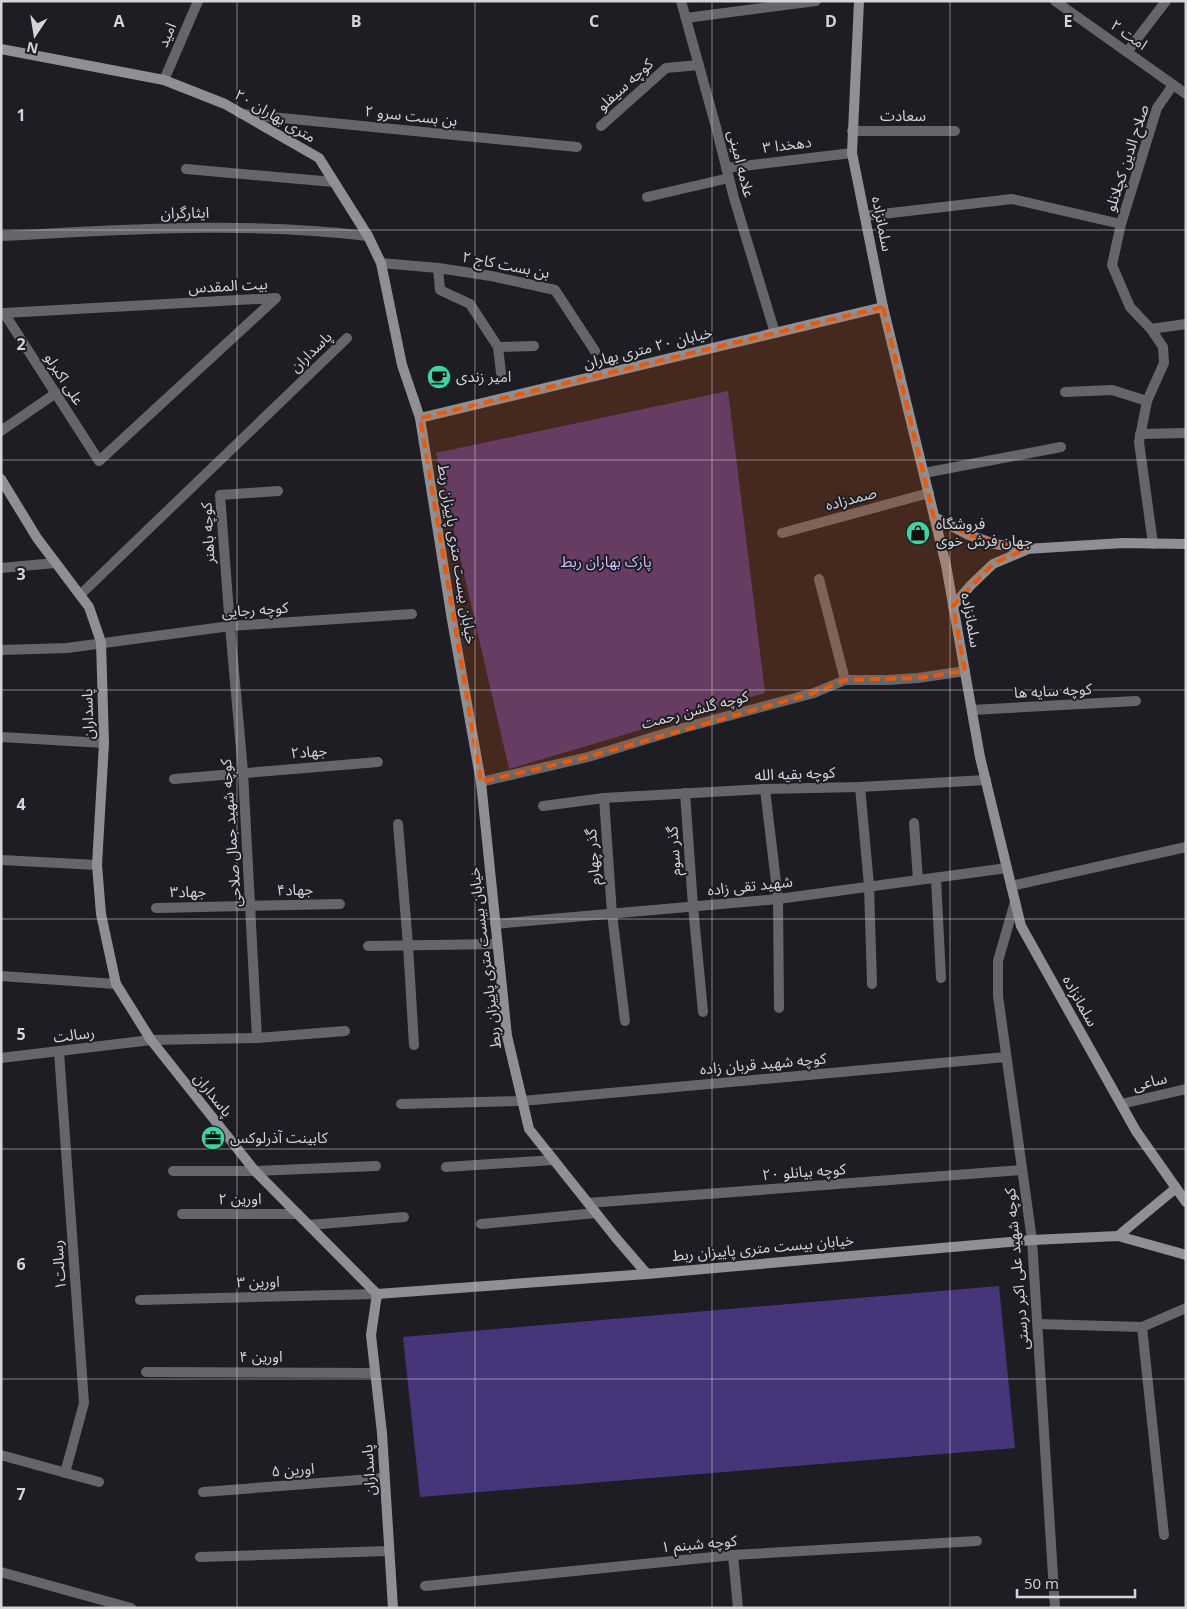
<svg xmlns="http://www.w3.org/2000/svg" width="1187" height="1609" font-family="'Open Sans','Noto Sans Arabic',sans-serif">
  <style>
    .green { fill: #473579 }
    .lines { fill: none; stroke-linecap: round; stroke-linejoin: round }
    .street { stroke: #666669; stroke-width: 10 }
    .secondary { stroke: #908f94; stroke-width: 10 }
    .marked { fill: #e8590c; fill-opacity: 0.2; stroke: #e8590c; stroke-width: 4; stroke-dasharray: 10 6; stroke-linejoin: round }
    .grid { fill: none; stroke: #d5d4d9; stroke-width: 1; stroke-opacity: 0.55 }
    .labels { text-anchor: middle; stroke-width: 4; stroke-linejoin: round; paint-order: stroke }
    .street-label { font-size: 15px; fill: #d5d4d9; stroke: #1e1d24 }
    .poi-label { font-size: 15px; fill: #d5d4d9; stroke: #1e1d24; text-anchor: start }
    .park-label { font-size: 15px; fill: #cbbfff; stroke: #1e1d24 }
    .grid-label { font-size: 16px; text-anchor: middle; font-weight: bold; fill: #d5d4d9; stroke: #1e1d24; stroke-width: 4; stroke-linejoin: round; paint-order: stroke }
  </style>
  <rect width="100%" height="100%" fill="#1e1d24"/>
  <g class="green">
    <polygon points="728,391 765,693 509,769 436,453"/>
    <polygon points="999,1286 1015,1448 420,1497 403,1337"/>
  </g>
  <g class="lines">
    <g class="street">
      <polyline points="681,1 716,127 734,198 775,333"/>
      <polyline points="1055,1 1186,94"/>
      <polyline points="686,18 816,1"/>
      <polyline points="1127,52 1166,1"/>
      <polyline points="164,80 198,1"/>
      <polyline points="242,114 577,147"/>
      <polyline points="601,126 666,68 699,65"/>
      <polyline points="852,131 955,131"/>
      <polyline points="726,168 852,153"/>
      <polyline points="186,169 334,182"/>
      <polyline points="647,197 729,178"/>
      <polyline points="865,216 1012,199 1121,224 1157,108 1173,85"/>
      <polyline points="1121,224 1112,265 1130,307 1151,329 1186,324"/>
      <path d="M1 236C123 230 246 221 368 236"/>
      <polyline points="381,263 438,268 440,290 470,304 498,347 501,373"/>
      <polyline points="438,268 491,276 555,290 595,351"/>
      <polygon points="276,298 99,461 4,313"/>
      <polyline points="1151,329 1163,347 1164,363 1147,401 1139,442 1153,544"/>
      <polyline points="498,347 534,346"/>
      <polyline points="1065,392 1112,390 1147,401"/>
      <polyline points="1,431 56,393"/>
      <polyline points="1140,434 1186,433"/>
      <polyline points="924,473 1061,447"/>
      <polyline points="782,533 929,493"/>
      <polyline points="1,568 55,563"/>
      <polyline points="819,579 845,680"/>
      <polyline points="80,595 347,338"/>
      <polyline points="1,650 67,648 230,626 412,614"/>
      <polyline points="972,710 1136,701"/>
      <polyline points="1,737 104,743"/>
      <polyline points="174,779 378,762"/>
      <polyline points="481,782 588,757 683,728 814,693 845,680 888,680 918,678 965,671"/>
      <polyline points="860,787 869,885 872,984"/>
      <polyline points="765,789 778,899 779,1008"/>
      <polyline points="685,793 693,906 703,1012"/>
      <polyline points="604,798 612,914 625,1021"/>
      <polyline points="543,806 604,798 765,789 860,787 986,780"/>
      <polyline points="914,823 918,880"/>
      <polyline points="398,824 408,945 414,1045"/>
      <polyline points="1,860 97,865"/>
      <polyline points="936,878 941,978"/>
      <polyline points="1011,886 1186,847"/>
      <polyline points="1015,902 998,961 998,996 1032,1240 1055,1608"/>
      <polyline points="156,908 340,904"/>
      <polyline points="495,924 778,899 1007,868"/>
      <polyline points="368,946 497,944"/>
      <polyline points="1,976 116,984"/>
      <polyline points="257,1038 243,772 230,626 220,495 278,491"/>
      <polyline points="59,1052 84,1403 65,1473"/>
      <polyline points="1,1058 151,1040 257,1038 345,1031"/>
      <polyline points="401,1104 522,1101 1006,1057"/>
      <polyline points="1121,1104 1186,1089"/>
      <polyline points="446,1167 554,1160"/>
      <polyline points="173,1171 255,1171 376,1166"/>
      <polyline points="588,1203 1022,1170"/>
      <polyline points="182,1214 298,1214"/>
      <polyline points="481,1224 596,1213"/>
      <polyline points="309,1225 404,1217"/>
      <polyline points="140,1300 377,1294"/>
      <polyline points="1038,1324 1142,1327 1186,1308"/>
      <polyline points="1142,1327 1164,1535"/>
      <polyline points="146,1372 375,1373"/>
      <polyline points="1,1455 99,1482"/>
      <polyline points="203,1492 384,1478"/>
      <polyline points="733,1555 738,1608"/>
      <polyline points="200,1557 389,1551"/>
      <polyline points="1,1572 131,1608"/>
      <polyline points="425,1586 733,1555 977,1541"/>
    </g>
    <g class="secondary">
      <polyline points="859,1 852,153 883,307 946,565 980,757 1021,926 1136,1131 1186,1202"/>
      <polyline points="1,49 164,80 225,104 319,158 368,236 381,263 402,365 420,418 452,620 481,782 507,1036 529,1129 616,1238 647,1274 1032,1240 1118,1236 1186,1255"/>
      <polyline points="420,418 883,307"/>
      <polyline points="1,479 37,538 89,607 101,642 104,743 97,865 101,914 116,984 151,1040 255,1171 377,1294"/>
      <polyline points="934,517 969,535 995,544 1026,549 1123,543 1186,544"/>
      <polyline points="953,606 971,585 993,564 1026,550"/>
      <polyline points="1118,1236 1176,1188"/>
      <polyline points="377,1294 371,1335 382,1433 393,1608"/>
      <polyline points="377,1294 647,1274"/>
    </g>
  </g>
  <path class="marked" d="M883 307 934 517 969 535 1026 549 993 564 953 606 965 671 918 678 845 680 814 693 588 757 481 782 420 418Z"/>
  <path class="grid" d="M237 1V1608M475 1V1608M712 1V1608M950 1V1608M1 230H1186M1 460H1186M1 690H1186M1 919H1186M1 1149H1186M1 1379H1186"/>
  <defs>
    <g id="cafe-disc" transform="scale(1.25)"><circle r="9.5" fill="#3ed4a2" stroke="#1e1d24"/><path d="M-5.5-4.5H6V0H3Q3 3.5 0 3.5H-2.5Q-5.5 3.5-5.5 0ZM3-3.2v2h1.7v-2ZM-6 4.5H4V6H-6Z" fill="#111"/></g>
    <g id="shop-disc" transform="scale(1.25)"><circle r="9.5" fill="#3ed4a2" stroke="#1e1d24"/><path d="M-5-2.5h2.3a2.7 3.5 0 0 1 5.4 0H5L5.5 6h-11ZM-1.5-2.5h3a1.5 2.3 0 0 0-3 0Z" fill="#111"/></g>
    <g id="office-disc" transform="scale(1.25)"><circle r="9.5" fill="#3ed4a2" stroke="#1e1d24"/><path d="M-6-3h4V-5.5h4V-3h4V5H-6ZM-1-4.5V-3h2v-1.5ZM-6 0V1H6V0Z" fill="#111"/></g>
  </defs>
  <g fill-rule="evenodd">
    <use href="#cafe-disc" x="439" y="377"/>
    <use href="#shop-disc" x="918" y="533"/>
    <use href="#office-disc" x="213" y="1138"/>
  </g>
  <g class="labels">
    <g class="street-label">
      <text transform="translate(167 35) rotate(-67)" y="5">امید</text>
      <text transform="translate(1129 35) rotate(35)" y="5">امت ۲</text>
      <text transform="translate(625 85) rotate(-42)" y="5">کوچه سیفلو</text>
      <text transform="translate(275 116) rotate(30)" y="5">۲۰ متری بهاران</text>
      <text transform="translate(411 116) rotate(6)" y="5">بن بست سرو ۲</text>
      <text x="903" y="121">سعادت</text>
      <text transform="translate(787 145) rotate(-7)" y="5">دهخدا ۳</text>
      <text transform="translate(1127 158) rotate(-72)" y="5">صلاح الدین کچلانلو</text>
      <text transform="translate(741 164) rotate(76)" y="5">علامه امینی</text>
      <text transform="translate(185 213) rotate(-1)" y="5">ایثارگران</text>
      <text transform="translate(882 224) rotate(79)" y="5">سلمانزاده</text>
      <text transform="translate(506 265) rotate(11)" y="5">بن بست کاج ۲</text>
      <text transform="translate(228 286) rotate(-3)" y="5">بیت المقدس</text>
      <text transform="translate(648 348) rotate(-14)" y="5">خیابان ۲۰ متری بهاران</text>
      <text transform="translate(311 352) rotate(-44)" y="5">پاسداران</text>
      <text transform="translate(64 379) rotate(57)" y="5">علی اکبرلو</text>
      <text transform="translate(851 499) rotate(-15)" y="5">صمدزاده</text>
      <text transform="translate(208 533) rotate(-93)" y="5">کوچه باهنر</text>
      <text transform="translate(457 554) rotate(81)" y="5">خیابان بیست متری پاییزان ربط</text>
      <text transform="translate(255 610) rotate(-4)" y="5">کوچه رجایی</text>
      <text transform="translate(971 620) rotate(80)" y="5">سلمانزاده</text>
      <text transform="translate(1053 691) rotate(-3)" y="5">کوچه سایه ها</text>
      <text transform="translate(695 710) rotate(-15)" y="5">کوچه گلشن رحمت</text>
      <text transform="translate(88 714) rotate(-92)" y="5">پاسداران</text>
      <text transform="translate(309 752) rotate(-4)" y="5">جهاد۲</text>
      <text transform="translate(795 774) rotate(-2)" y="5">کوچه بقیه الله</text>
      <text transform="translate(231 833) rotate(-94)" y="5">کوچه شهید جمال صلاحی</text>
      <text transform="translate(674 851) rotate(-94)" y="5">گذر سوم</text>
      <text transform="translate(593 857) rotate(-94)" y="5">گذر چهارم</text>
      <text transform="translate(750 886) rotate(-6)" y="5">شهید تقی زاده</text>
      <text transform="translate(295 890) rotate(-1)" y="5">جهاد۴</text>
      <text transform="translate(188 892) rotate(-1)" y="5">جهاد۳</text>
      <text transform="translate(485 958) rotate(-97)" y="5">خیابان بیست متری پاییزان ربط</text>
      <text transform="translate(1080 1001) rotate(61)" y="5">سلمانزاده</text>
      <text transform="translate(74 1035) rotate(-7)" y="5">رسالت</text>
      <text transform="translate(763 1064) rotate(-5)" y="5">کوچه شهید قربان زاده</text>
      <text transform="translate(1150 1082) rotate(-13)" y="5">ساعی</text>
      <text transform="translate(213 1095) rotate(51)" y="5">پاسداران</text>
      <text transform="translate(804 1172) rotate(-4)" y="5">کوچه بیانلو ۲۰</text>
      <text x="240" y="1204">اورین ۲</text>
      <text transform="translate(763 1248) rotate(-5)" y="5">خیابان بیست متری پاییزان ربط</text>
      <text transform="translate(59 1265) rotate(-94)" y="5">رسالت۱</text>
      <text transform="translate(1017 1269) rotate(-95)" y="5">کوچه شهید علی اکبر درستی</text>
      <text transform="translate(258 1282) rotate(-1)" y="5">اورین ۳</text>
      <text x="261" y="1362">اورین ۴</text>
      <text transform="translate(293 1470) rotate(-4)" y="5">اورین ۵</text>
      <text transform="translate(369 1470) rotate(-94)" y="5">پاسداران</text>
      <text transform="translate(699 1544) rotate(-5)" y="5">کوچه شبنم ۱</text>
    </g>
    <g class="poi-label">
      <text x="456" y="382">امیر زندی</text>
      <text x="936" y="529">فروشگاه<tspan x="936" dy="17">جهان فرش خوی</tspan></text>
      <text x="230" y="1143">کابینت آذرلوکس</text>
    </g>
    <g class="park-label">
      <text x="606" y="567">پارک بهاران ربط</text>
    </g>
  </g>
  <g class="grid-label">
    <text x="119" y="27">A</text>
    <text x="356" y="27">B</text>
    <text x="594" y="27">C</text>
    <text x="831" y="27">D</text>
    <text x="1068" y="27">E</text>
    <text x="21" y="121">1</text>
    <text x="21" y="350">2</text>
    <text x="21" y="580">3</text>
    <text x="21" y="810">4</text>
    <text x="21" y="1040">5</text>
    <text x="21" y="1270">6</text>
    <text x="21" y="1500">7</text>
  </g>
  <rect width="1187" height="1609" fill="none" stroke="#d5d4d9" stroke-width="5"/>
  <g transform="translate(35 35) rotate(192)" stroke="#1e1d24" stroke-width="4" paint-order="stroke">
  <path d="M0-4L9 19L0 12L-9 19Z" fill="#d5d4d9"/>
  <text y="-8" font-size="14" font-weight="bold" text-anchor="middle" fill="#d5d4d9">N</text>
  </g>
  <path d="M1017 1589v8h118v-8" fill="none" stroke="#d5d4d9" stroke-width="2.5"/>
  <text x="1024" y="1589" font-size="15" fill="#d5d4d9" stroke="#1e1d24" stroke-width="4" paint-order="stroke">50 m</text>
</svg>
